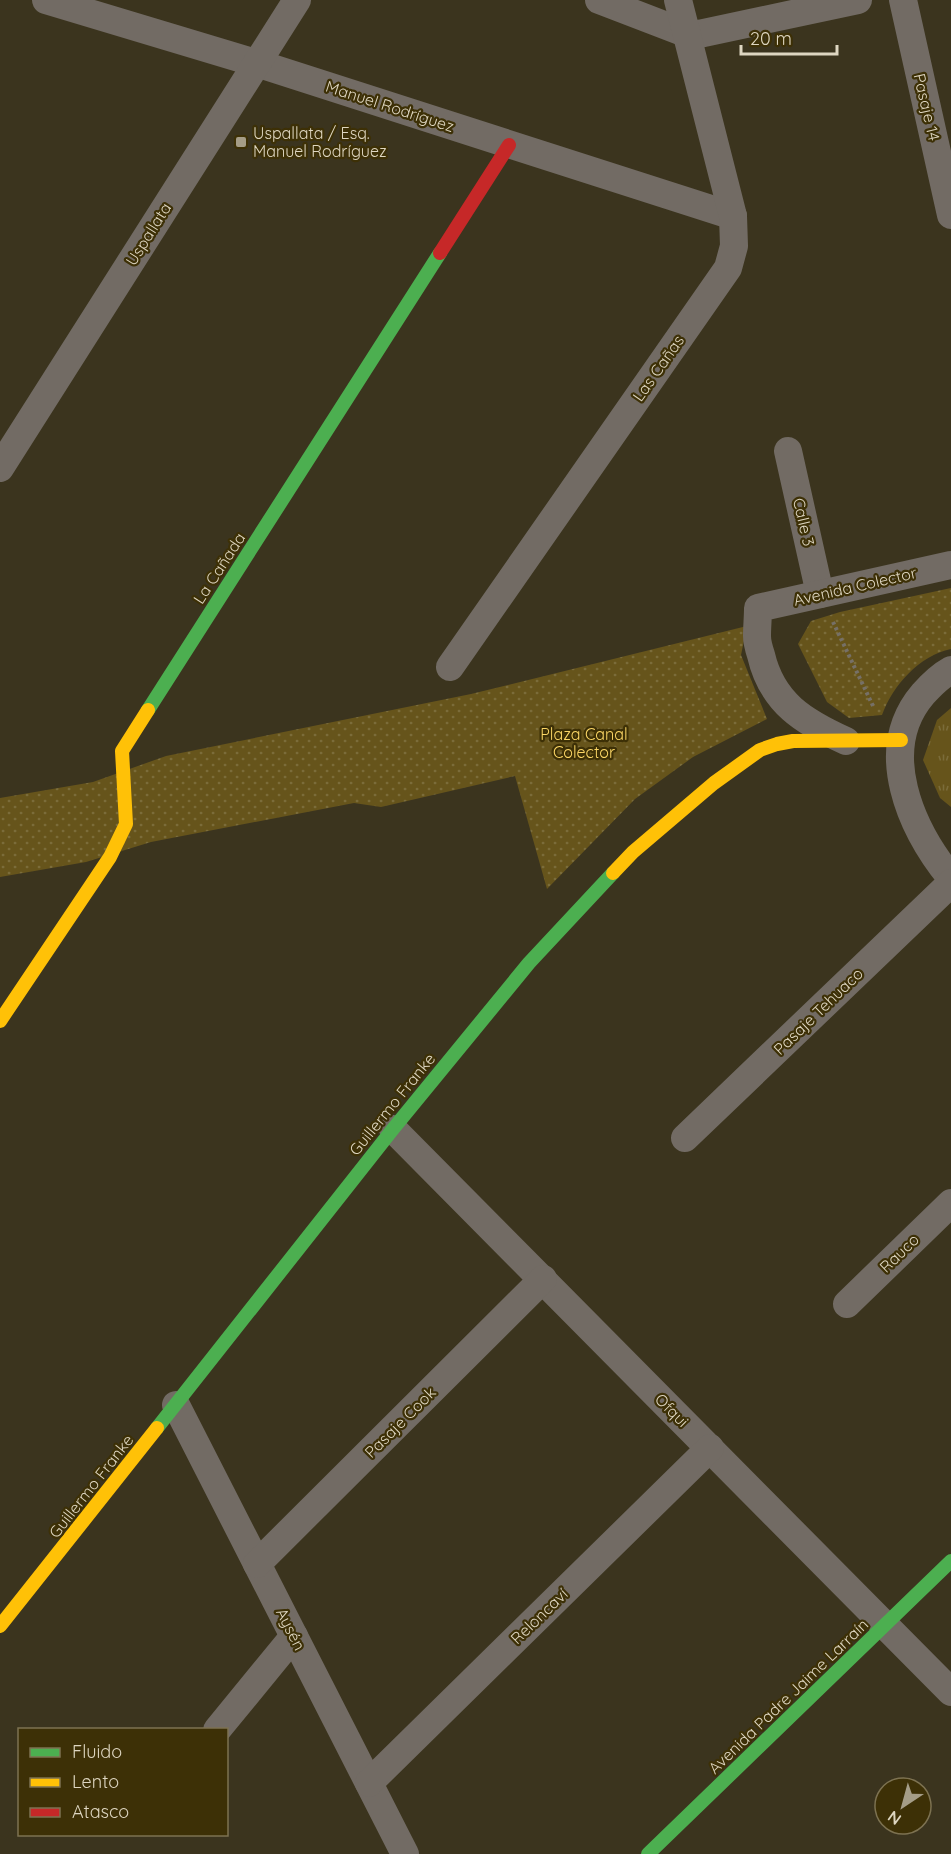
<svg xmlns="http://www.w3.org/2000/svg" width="951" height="1854" font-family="Quicksand,sans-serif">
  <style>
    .grass { fill: url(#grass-tufts) }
    .park { fill: url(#park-dots) }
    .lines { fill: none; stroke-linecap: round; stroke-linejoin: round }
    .path { stroke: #767067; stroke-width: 4; stroke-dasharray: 3 3; stroke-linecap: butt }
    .street { stroke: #726b64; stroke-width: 28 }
    .fast { stroke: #4caf50; stroke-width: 14 }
    .slow { stroke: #ffc107; stroke-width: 14 }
    .jam { stroke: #c62828; stroke-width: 14 }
    .poi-dot { fill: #a59d88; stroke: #3d3006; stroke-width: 2 }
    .labels { text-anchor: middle; stroke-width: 4.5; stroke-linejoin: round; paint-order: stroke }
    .street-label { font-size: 16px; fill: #ded6c1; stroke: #3d3006 }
    .poi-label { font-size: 16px; fill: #ded6c1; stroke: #3d3006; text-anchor: start }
    .park-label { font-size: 16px; fill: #fcd766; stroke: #3d3006 }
  </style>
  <defs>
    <pattern id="grass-tufts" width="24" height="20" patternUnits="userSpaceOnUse" patternTransform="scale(1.5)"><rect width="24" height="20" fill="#66541b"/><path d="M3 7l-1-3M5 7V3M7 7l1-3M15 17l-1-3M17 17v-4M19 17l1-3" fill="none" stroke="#7b6c3a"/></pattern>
    <pattern id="park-dots" width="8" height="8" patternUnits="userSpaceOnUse" patternTransform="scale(1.5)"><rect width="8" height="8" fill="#66541b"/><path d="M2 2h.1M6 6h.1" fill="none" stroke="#7b6c3a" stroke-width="1.8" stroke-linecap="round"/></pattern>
  </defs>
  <rect width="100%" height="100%" fill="#3b341e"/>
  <polygon class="grass" points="951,708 951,807 940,798 923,760 937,720"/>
  <g class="park">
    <path d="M951 588V649C919 656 893 685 882 715L849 718 827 702 798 644 811 621 840 612Z"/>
    <polygon points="747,626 741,655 767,719 693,757 635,799 547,889 515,776 381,807 354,803 151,842 86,862 0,877 0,798 93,782 166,756 471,694"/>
  </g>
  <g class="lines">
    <polyline class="path" points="833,622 874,708"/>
    <g class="street">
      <polyline points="46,0 256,63 733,216"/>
      <polyline points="599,0 685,33 699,34 858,0"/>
      <polyline points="903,0 951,215"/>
      <polyline points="788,451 820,594"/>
      <polyline points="0,468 297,0"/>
      <polyline points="450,667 728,268 734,246 733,216 678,0"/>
      <path d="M951 670C940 676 931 685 923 694 875 750 911 829 951 878"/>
      <path d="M846 741C804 722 772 703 761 655 759 649 757 642 757 636 757 627 758 617 758 608L951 565"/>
      <polyline points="393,1129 951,1692"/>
      <polyline points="685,1138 951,883"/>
      <polyline points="847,1304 951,1203"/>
      <polyline points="176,1405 405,1854"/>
      <polyline points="257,1564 543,1279"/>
      <polyline points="217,1730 294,1636"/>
      <polyline points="369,1783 710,1448"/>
    </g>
    <g class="fast">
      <polyline points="148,710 440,253"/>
      <polyline points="157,1428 393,1129 529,963 613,873"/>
      <polyline points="648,1854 951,1561"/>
    </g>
    <g class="slow">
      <polyline points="613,873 633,852 714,783 760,750 777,744 793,741 901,740"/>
      <polyline points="0,1021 110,857 126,824 122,751 148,710"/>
      <polyline points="0,1626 157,1428"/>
    </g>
    <polyline class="jam" points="440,253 509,145"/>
  </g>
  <rect class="poi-dot" x="235" y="136" width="12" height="12" rx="3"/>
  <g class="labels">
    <g class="street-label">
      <text transform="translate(390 106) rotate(18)" y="6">Manuel Rodríguez</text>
      <text transform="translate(927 107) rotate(77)" y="6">Pasaje 14</text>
      <text transform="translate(148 234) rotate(-58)" y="6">Uspallata</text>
      <text transform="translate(658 368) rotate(-55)" y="6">Las Cañas</text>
      <text transform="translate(804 522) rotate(77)" y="6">Calle 3</text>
      <text transform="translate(219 568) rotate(-57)" y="6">La Cañada</text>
      <text transform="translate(855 586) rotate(-13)" y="6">Avenida Colector</text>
      <text transform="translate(818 1011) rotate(-44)" y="6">Pasaje Tehuaco</text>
      <text transform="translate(392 1104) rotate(-51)" y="6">Guillermo Franke</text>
      <text transform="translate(899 1253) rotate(-44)" y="6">Rauco</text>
      <text transform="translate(672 1410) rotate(45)" y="6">Ofqui</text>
      <text transform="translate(400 1422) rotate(-45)" y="6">Pasaje Cook</text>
      <text transform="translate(91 1486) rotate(-52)" y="6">Guillermo Franke</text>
      <text transform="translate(539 1616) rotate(-44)" y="6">Reloncaví</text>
      <text transform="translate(291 1629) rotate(63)" y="6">Aysén</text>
      <text transform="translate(788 1696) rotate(-44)" y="6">Avenida Padre Jaime Larraín</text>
    </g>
    <g class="poi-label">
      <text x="253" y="139">Uspallata / Esq.<tspan x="253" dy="18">Manuel Rodríguez</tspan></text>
    </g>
    <g class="park-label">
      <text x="584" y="740">Plaza Canal<tspan x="584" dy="18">Colector</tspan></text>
    </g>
  </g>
  <rect x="18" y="1728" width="210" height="108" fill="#3d3006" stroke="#7d7251" stroke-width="1.5"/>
  <rect x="30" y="1748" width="30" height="9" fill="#4caf50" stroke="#7d7251" stroke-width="1.5"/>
  <text x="72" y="1758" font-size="18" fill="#ded6c1">Fluido</text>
  <rect x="30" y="1778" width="30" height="9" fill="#ffc107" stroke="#7d7251" stroke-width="1.5"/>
  <text x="72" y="1788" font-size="18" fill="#ded6c1">Lento</text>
  <rect x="30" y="1808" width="30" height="9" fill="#c62828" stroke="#7d7251" stroke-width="1.5"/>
  <text x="72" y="1818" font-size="18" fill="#ded6c1">Atasco</text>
  <g transform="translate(903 1806) rotate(216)"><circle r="28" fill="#3d3006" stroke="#7d7251" stroke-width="1.5"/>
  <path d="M0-4.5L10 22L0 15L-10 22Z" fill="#a59d88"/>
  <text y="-9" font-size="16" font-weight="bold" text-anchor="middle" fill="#ded6c1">N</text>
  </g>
  <path d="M741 45v9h96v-9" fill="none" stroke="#ded6c1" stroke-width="3"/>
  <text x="750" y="45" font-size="18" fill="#ded6c1" stroke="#3d3006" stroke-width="4.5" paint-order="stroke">20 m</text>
</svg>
